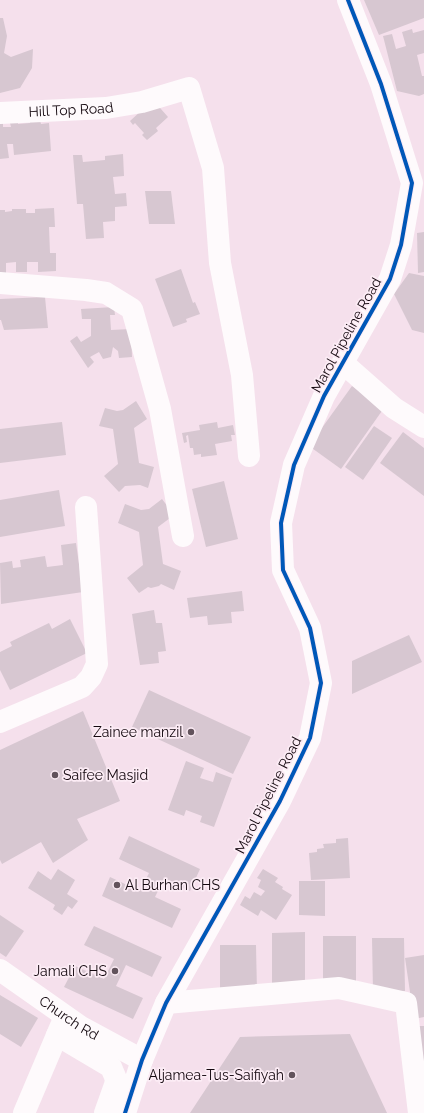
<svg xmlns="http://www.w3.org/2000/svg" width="424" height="1113" font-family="Raleway,sans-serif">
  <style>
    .building { fill: #d7c7d1 }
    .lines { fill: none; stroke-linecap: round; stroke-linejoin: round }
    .minor { stroke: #fefafc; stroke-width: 22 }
    .cycleway-casing { stroke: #fcecf5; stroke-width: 6 }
    .cycleway { stroke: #0057b8; stroke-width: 4 }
    .poi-dot { fill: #62535c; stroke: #fcecf5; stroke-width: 1.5 }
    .labels { text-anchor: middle; stroke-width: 3.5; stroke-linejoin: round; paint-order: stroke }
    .street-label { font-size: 14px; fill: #13070e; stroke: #fcecf5 }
    .poi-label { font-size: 14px; fill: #13070e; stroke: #fcecf5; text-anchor: end }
  </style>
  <rect width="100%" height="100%" fill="#f5e0ec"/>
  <g class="building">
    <polygon points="364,0 424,0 424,18 379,35"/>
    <polygon points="0,18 3,18 7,36 4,53 11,57 33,49 32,68 20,88 0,93"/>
    <polygon points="412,29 413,33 424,30 424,53 417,55 422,76 424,76 424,94 419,96 397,91 383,36 392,34 396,49 406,46 402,32"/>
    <polygon points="153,100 168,117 156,128 158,131 147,140 142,135 144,133 135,123 133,125 130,121"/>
    <polygon points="40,120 41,124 49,123 51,151 14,155 13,144 7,144 9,158 0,159 0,124 3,123 3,127 11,127 10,123 18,122 18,124 30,123 30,121"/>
    <polygon points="123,154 124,176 113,177 115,194 126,193 127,206 115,207 115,221 103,222 104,238 86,239 83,204 77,204 73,155 82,155 83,162 105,160 105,156"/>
    <polygon points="145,191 171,191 175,224 149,224"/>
    <polygon points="54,208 55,227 49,227 50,253 56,253 56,271 38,272 38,262 27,262 27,272 16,272 16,262 6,263 6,273 0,273 0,210 5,210 5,212 12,211 12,209 26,209 26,213 35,213 35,209"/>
    <polygon points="424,232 424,272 418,273 417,233"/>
    <polygon points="181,269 193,303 195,302 200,314 186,319 187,322 173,327 155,279"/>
    <polygon points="409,273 424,276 424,333 412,330 394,294"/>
    <polygon points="45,297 48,328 4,330 1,320 0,320 0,299"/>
    <polygon points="114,307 115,315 110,315 111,330 131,329 132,357 119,358 118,351 113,347 111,357 103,359 99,352 90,357 94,362 88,368 70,341 77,336 81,342 91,336 91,319 82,319 81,309"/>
    <polygon points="352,386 384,408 341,469 309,446"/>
    <polygon points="136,401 147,419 134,428 139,463 154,467 148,488 140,485 125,486 119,492 104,476 118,464 113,429 99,426 105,408 117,411 123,410"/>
    <polygon points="62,422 66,455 0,463 0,429"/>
    <polygon points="217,422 218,428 233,425 235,435 231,435 232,441 215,444 217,455 201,457 201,454 194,455 193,448 190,448 188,435 186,436 187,442 184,443 182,433 200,430 199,425"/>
    <polygon points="374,426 392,438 363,480 345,467"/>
    <polygon points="403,432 424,448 424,496 380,463"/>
    <polygon points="224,481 238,539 206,547 192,489"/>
    <polygon points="59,490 65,526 0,537 0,500"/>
    <polygon points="162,499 174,515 158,527 163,564 181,571 174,590 161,584 159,586 151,588 148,587 139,593 127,578 143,565 139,532 118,523 125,504 141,510 149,509"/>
    <polygon points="76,543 83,592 1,604 0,563 12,561 13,568 21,567 20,560 45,556 47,567 63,565 61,545"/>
    <polygon points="242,591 244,611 231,612 232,623 208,625 207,616 190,618 187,598"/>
    <polygon points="154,610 156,623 162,623 166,651 158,652 159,663 140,665 132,614"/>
    <polygon points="70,619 87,653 10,690 0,670 0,652 12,646 10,642 49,623 52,629"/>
    <polygon points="409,635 422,662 352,694 352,661"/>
    <polygon points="149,690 251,737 233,774 132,727"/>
    <polygon points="83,711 120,801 77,819 88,840 53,863 41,842 2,864 0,860 0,750"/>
    <polygon points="186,761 204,768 200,778 213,782 216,772 232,778 214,827 200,822 202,816 186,810 184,816 168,810"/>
    <polygon points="129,836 200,869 190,891 164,879 155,897 181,909 172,928 102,896 110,877 140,891 149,873 119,859"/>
    <polygon points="348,838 350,878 311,880 309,853 317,852 317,849 324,848 323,844 336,843 336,839"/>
    <polygon points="58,869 75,880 67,894 78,901 72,909 68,906 62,915 53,909 55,905 28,888 38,871 51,880"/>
    <polygon points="263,869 278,878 275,882 283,887 282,889 292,895 276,920 261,910 258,916 240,905 245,896 250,899 254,892 261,896 265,891 258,887 261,880 257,878"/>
    <polygon points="299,881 325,881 325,916 299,915"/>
    <polygon points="0,915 24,931 6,957 0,953"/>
    <polygon points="94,926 162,957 152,977 126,965 116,986 143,998 133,1019 64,987 75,966 104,979 114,959 84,945"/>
    <polygon points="305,932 305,988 272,988 272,933"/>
    <rect x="323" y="936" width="33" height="52"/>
    <polygon points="372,938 404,938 405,991 373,992"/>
    <polygon points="220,945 256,945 257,992 220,992"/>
    <polygon points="424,955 424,1017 414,1019 405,958"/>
    <polygon points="0,995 38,1018 21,1047 0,1034"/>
    <polygon points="418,1026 424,1026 424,1065"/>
    <polygon points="350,1034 387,1113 190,1113 240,1037"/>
  </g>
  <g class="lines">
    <g class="minor">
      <path id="s1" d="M0 113 106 108 142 102 189 88 213 168 220 263 242 375 249 456"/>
      <polyline points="0,283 86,290 106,293 132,309 160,409 183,536"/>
      <polyline points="343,363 394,408 424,427"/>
      <polyline points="0,722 82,687 91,677 97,664 86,507"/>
      <path id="s2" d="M0 970 81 1027 142 1060"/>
      <polyline points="166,1003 339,988 406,1003 419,1113"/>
      <polyline points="57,1035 111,1067 116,1079 115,1085 105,1113"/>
      <polyline points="24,1113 63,1021"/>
      <polyline points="125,1113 142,1060 166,1003 280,801 310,738 321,683 310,628 283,570 281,523 294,465 324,396 390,279 401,245 412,183 381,84 348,0"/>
    </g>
    <g class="cycleway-casing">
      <polyline id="cycleway" points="125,1113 142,1060 166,1003 280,801 310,738 321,683 310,628 283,570 281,523 294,465 324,396 390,279 401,245 412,183 381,84 348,0"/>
    </g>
    <use href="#cycleway" class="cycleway"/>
  </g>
  <g class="poi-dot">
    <circle cx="191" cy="732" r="4"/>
    <circle cx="55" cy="775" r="4"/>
    <circle cx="117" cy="885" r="4"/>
    <circle cx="115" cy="971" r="4"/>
    <circle cx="292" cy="1075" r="4"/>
  </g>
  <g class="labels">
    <g class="street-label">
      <text dy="5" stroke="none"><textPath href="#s1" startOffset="71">Hill Top Road</textPath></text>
      <text transform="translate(346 335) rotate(-61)" y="5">Marol Pipeline Road</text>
      <text transform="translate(268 795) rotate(-63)" y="5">Marol Pipeline Road</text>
      <text dy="5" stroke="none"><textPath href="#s2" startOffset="84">Church Rd</textPath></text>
    </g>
    <g class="poi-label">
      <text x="183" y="737">Zainee manzil</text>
      <text x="63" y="780" text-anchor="start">Saifee Masjid</text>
      <text x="125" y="890" text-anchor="start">Al Burhan CHS</text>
      <text x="107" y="976">Jamali CHS</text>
      <text x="284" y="1080">Aljamea-Tus-Saifiyah</text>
    </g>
  </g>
</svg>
